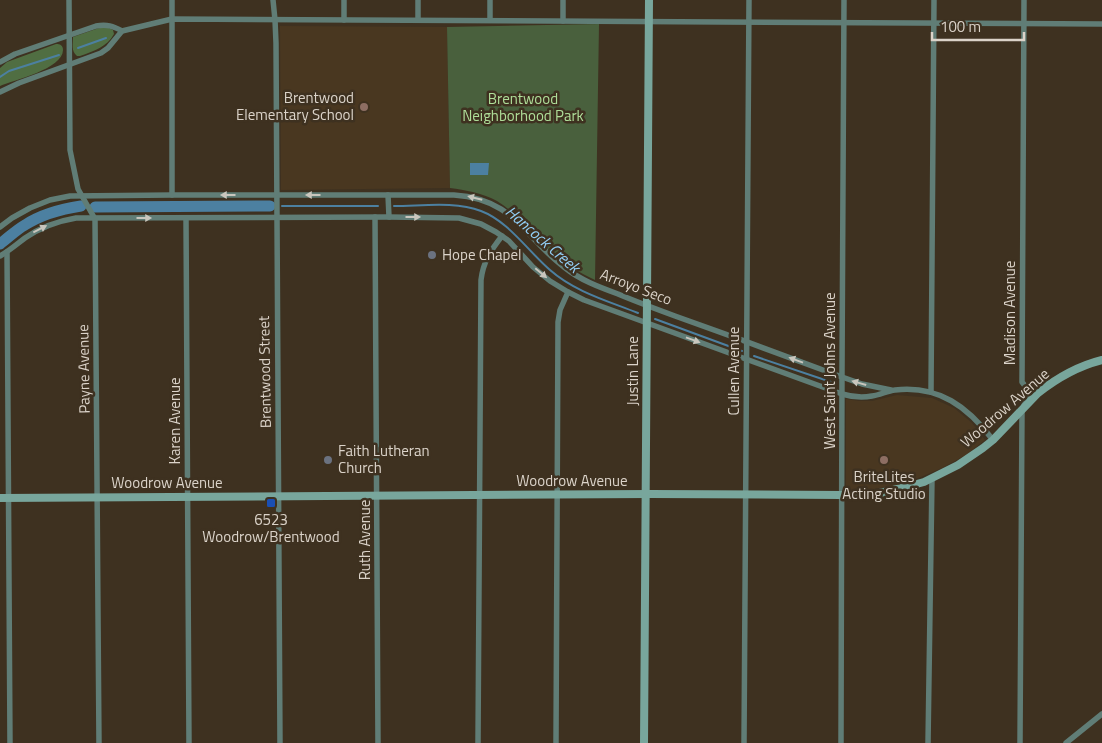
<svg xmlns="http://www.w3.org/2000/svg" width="1102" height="743" font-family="'Titillium Web',sans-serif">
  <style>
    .built { fill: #493720 }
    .green { fill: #49603d }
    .forest { fill: #506e42 }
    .water { fill: #4c80a1 }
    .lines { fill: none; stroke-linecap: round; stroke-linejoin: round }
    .stream { stroke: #4c80a1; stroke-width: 2 }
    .river { stroke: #4c80a1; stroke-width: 11 }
    .street { stroke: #607d76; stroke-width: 5.5 }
    .secondary { stroke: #78a69c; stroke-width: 8 }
    .oneway { fill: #c9c6bd }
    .education-dot { fill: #8d6e63; stroke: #3e3120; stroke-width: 2 }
    .worship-dot { fill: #6b7280; stroke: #3e3120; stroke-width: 2 }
    .transit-dot { fill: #1a4fb4; stroke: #3e3120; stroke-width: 2 }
    .labels { text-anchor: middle; stroke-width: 5; stroke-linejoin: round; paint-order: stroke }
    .poi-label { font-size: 15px; fill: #dbd3c9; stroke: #3e3120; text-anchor: start }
    .park-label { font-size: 15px; fill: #afde99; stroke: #3e3120 }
    .street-label { font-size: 15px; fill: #dbd3c9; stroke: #3e3120 }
    .water-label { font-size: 16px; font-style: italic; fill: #92cff7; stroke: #3e3120 }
  </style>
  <rect width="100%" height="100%" fill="#3e3120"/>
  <g class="built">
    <polygon points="280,26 447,27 450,188 281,190"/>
    <polygon points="897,395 932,398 954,408 972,423 985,440 966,455 942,468 921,477 898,485 874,489 846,491 846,399 859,401 872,401"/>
  </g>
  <path class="green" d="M599 24 595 280C580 273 566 265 553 254 534 237 520 215 497 201 483 193 465 190 450 188L447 27Z"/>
  <g class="forest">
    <path d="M104 27 109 28 113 30 114 34C107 47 94 51 80 56H77C71 51 73 44 73 37L96 29Z"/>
    <path d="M56 44C60 44 63 45 63 50 63 69 14 80 0 86V68L7 62Z"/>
  </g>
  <polygon class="water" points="470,163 489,163 488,175 470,175"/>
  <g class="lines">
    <g class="stream">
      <polyline points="78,48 106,38"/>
      <polyline points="0,77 9,71 59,55"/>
      <polyline points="282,206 378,206"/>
      <path d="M394 206C422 206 455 201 481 211 508 221 528 251 550 270 575 292 608 301 638 313"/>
      <polyline points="655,319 742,351"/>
      <polyline points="754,356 834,383"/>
    </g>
    <g class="river">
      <polyline points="95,207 270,206"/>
      <path d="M0 244C8 238 16 230 25 225 42 214 61 209 81 206"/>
    </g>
    <g class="street">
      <polyline points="69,0 70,150 78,189 95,219 99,743"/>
      <polyline points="273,0 275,20 276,43 280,743"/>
      <polyline points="344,0 344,20"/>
      <polyline points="418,20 418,0"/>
      <polyline points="490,20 490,0"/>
      <polyline points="563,21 563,0"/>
      <path d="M0 62 15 54 96 26C107 24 113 26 122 31"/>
      <polyline points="0,92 19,83 101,53 108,48 122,31 172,19 1102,24"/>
      <polyline points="172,195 172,0"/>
      <polyline points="388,195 389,217"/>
      <polyline points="375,217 378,743"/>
      <polyline points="186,218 189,743"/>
      <path d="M0 227 12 218 30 208 50 200 70 196 172 195H454C514 199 523 236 564 267 580 280 599 287 618 294 637 302 656 309 675 316 731 336 786 356 842 377L862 384 891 390"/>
      <polyline points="7,252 10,743"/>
      <path d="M0 256C9 251 17 244 25 238 41 227 58 221 76 218L389 217 459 218 481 224 496 232 509 241 533 267 550 281 568 292 584 300 842 394C852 397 862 398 872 396 880 395 887 391 895 390 939 385 968 407 993 440"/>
      <polyline points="931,392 934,0"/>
      <path d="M478 743 481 280C483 262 491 250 502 236"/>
      <polyline points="556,743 558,322 560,310 568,292"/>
      <polyline points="744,743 749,0"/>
      <polyline points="841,743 842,370 844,0"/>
      <polyline points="928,743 932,479"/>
      <polyline points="1020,743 1022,411 1029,391 1022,382 1024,0"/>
      <polyline points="1066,743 1102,714"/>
    </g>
    <g class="secondary">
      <path d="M0 498 650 494 842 495 875 494 902 488 924 482 958 465 983 448 993 440 1038 393C1057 378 1078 366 1102 360"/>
      <polyline points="644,743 649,0"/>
    </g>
  </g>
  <defs><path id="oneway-solid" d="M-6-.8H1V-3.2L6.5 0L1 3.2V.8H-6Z" transform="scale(1.25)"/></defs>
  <g class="oneway">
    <use href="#oneway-solid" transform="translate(228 195) rotate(-180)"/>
    <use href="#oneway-solid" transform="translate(313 195) rotate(180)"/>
    <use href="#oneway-solid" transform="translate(475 198) rotate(-166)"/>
    <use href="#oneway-solid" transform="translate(413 217)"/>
    <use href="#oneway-solid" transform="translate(144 218)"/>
    <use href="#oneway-solid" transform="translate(40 229) rotate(-27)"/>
    <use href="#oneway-solid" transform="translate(541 273) rotate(40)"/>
    <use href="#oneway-solid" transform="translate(693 340) rotate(20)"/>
    <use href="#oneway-solid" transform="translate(796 360) rotate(-160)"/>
    <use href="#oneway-solid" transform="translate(859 383) rotate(-164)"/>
  </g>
  <g class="education-dot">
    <circle cx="364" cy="107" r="5"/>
    <circle cx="884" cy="460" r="5"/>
  </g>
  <g class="worship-dot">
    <circle cx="432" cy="255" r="5"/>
    <circle cx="328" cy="460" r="5"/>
  </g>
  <rect class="transit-dot" x="266" y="498" width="10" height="10" rx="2.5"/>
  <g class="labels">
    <g class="poi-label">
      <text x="354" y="103" text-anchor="end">Brentwood<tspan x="354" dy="17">Elementary School</tspan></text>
      <text x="442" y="260">Hope Chapel</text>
      <text x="338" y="456">Faith Lutheran<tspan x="338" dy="17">Church</tspan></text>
      <text x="884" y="482" text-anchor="middle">BriteLites<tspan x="884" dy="17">Acting Studio</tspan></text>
      <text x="271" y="525" text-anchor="middle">6523<tspan x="271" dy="17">Woodrow/Brentwood</tspan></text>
    </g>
    <g class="park-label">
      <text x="523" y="104">Brentwood<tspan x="523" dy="17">Neighborhood Park</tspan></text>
    </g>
    <g class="street-label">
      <text transform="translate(636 287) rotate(21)" y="5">Arroyo Seco</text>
      <text transform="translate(1010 313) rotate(-90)" y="5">Madison Avenue</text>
      <text transform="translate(84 369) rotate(-91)" y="5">Payne Avenue</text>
      <text transform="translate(633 371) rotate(-90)" y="5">Justin Lane</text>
      <text transform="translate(734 371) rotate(-90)" y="5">Cullen Avenue</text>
      <text transform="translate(830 371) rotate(-90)" y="5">West Saint Johns Avenue</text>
      <text transform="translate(265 372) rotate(-91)" y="5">Brentwood Street</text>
      <text transform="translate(1005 408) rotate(-41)" y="5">Woodrow Avenue</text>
      <text transform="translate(175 421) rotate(-90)" y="5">Karen Avenue</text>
      <text x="572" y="486">Woodrow Avenue</text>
      <text x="167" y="488">Woodrow Avenue</text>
      <text transform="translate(365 540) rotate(-90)" y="5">Ruth Avenue</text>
    </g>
    <g class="water-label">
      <text transform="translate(543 239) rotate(41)" y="6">Hancock Creek</text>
    </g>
  </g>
  <path d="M932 32v8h92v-8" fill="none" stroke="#dbd3c9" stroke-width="2.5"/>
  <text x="940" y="32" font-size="15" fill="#dbd3c9" stroke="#3e3120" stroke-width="4" paint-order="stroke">100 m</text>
</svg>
